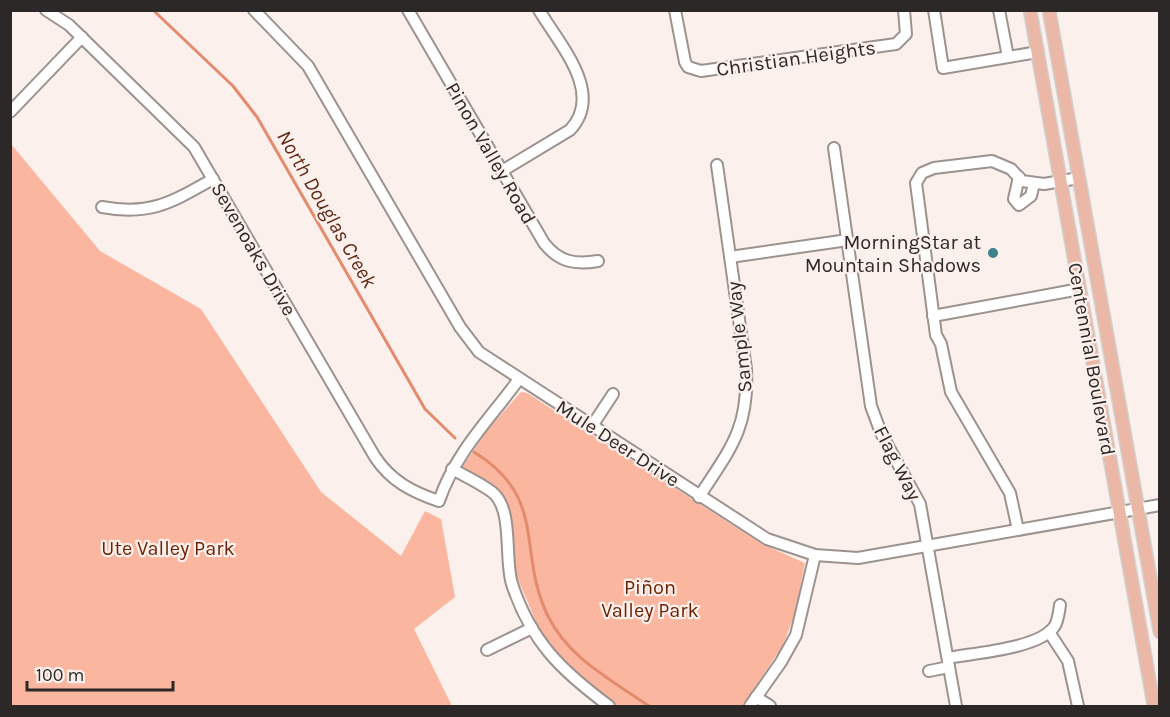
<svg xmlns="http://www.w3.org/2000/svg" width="1170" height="717" font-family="Karla,sans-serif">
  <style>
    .green { fill: #fab69f }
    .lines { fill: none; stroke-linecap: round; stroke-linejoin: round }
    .stream { stroke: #e48b6e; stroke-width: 3 }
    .minor-casing { stroke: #9c928f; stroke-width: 14 }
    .major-casing { stroke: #d1d0cf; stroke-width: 15 }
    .minor { stroke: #fff; stroke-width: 10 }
    .major { stroke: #ebb8a7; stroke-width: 12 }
    .poi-dot { fill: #3c838d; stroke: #fbf0ec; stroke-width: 2 }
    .labels { text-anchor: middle; stroke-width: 4.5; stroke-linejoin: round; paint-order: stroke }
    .street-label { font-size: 20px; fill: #2c2827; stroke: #fbf0ec }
    .poi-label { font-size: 20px; fill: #2c2827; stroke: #fbf0ec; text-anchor: end }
    .park-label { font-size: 20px; fill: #6e1f00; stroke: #fbf0ec }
    .water-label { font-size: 21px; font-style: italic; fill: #612815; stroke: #fbf0ec }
  </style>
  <rect width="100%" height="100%" fill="#fbf0ec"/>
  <g class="green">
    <polygon points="11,144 100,251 201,309 321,492 401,556 425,511 441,519 455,597 414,629 452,706 11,706"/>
    <polygon points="521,392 527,393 762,544 805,563 795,614 782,647 742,706 617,706 572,671 544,640 522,589 516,575 510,516 504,498 498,491 461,469 488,429"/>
  </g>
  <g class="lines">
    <g class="stream">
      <polyline points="153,10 233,86 257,117 425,409 455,438"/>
      <path d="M474 452C549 498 516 551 548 616 568 658 613 681 649 706"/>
    </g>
    <g class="minor-casing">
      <g id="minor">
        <path d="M46 10 69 25 194 147 375 457C391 481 412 492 439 501 455 453 490 419 519 379"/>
        <polyline points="254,10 308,66 460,327 479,352 767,539 815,555 858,558 1160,505"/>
        <path d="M408 10 544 243C559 262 575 265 598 261"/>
        <polyline points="675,10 685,62 688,67 701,71 896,44 906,34 904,10"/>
        <polyline points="934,10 943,68 1038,52"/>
        <polyline points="999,10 1008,57"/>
        <polyline points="10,112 82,37"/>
        <polyline points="834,148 871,406 881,433 920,504 956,706"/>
        <path d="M502 171 570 130C605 93 559 44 539 10"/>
        <polyline points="1019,177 1014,199 1019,205 1031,196 1034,183"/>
        <path d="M102 207C151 216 172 202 213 179"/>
        <polyline points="730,257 848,240"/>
        <polyline points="933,316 1080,289"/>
        <polyline points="592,426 613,394"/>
        <path d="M452 469C465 476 480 483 492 492 514 509 504 559 512 584 531 642 562 671 609 706"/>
        <path d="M699 497C730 449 749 429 746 369L717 165"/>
        <polyline points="1018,530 1010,493 951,392 941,344 936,335 916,183 922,173 934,168 992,161 1011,169 1022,181 1044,184 1079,178"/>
        <polyline points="1049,632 1068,661 1078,706"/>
        <polyline points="487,650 532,628"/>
        <path d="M948 658C973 653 1038 649 1054 627 1058 622 1059 612 1060 605"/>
        <polyline points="929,671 949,667"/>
        <polyline points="756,697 770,706"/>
        <polyline points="750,706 781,662 796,635 815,555"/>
      </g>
    </g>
    <g class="major-casing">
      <g id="major">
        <polyline points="1030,10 1154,706"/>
        <polyline points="1049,10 1160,632"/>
      </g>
    </g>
    <use href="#minor" class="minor"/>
    <use href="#major" class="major"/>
  </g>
  <circle class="poi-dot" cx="993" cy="253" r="6"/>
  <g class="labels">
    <g class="street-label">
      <text transform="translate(796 58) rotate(-8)" y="7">Christian Heights</text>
      <text transform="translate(491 153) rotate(60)" y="7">Pinon Valley Road</text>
      <text transform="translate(254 249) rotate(60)" y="7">Sevenoaks Drive</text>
      <text transform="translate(739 337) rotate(-96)" y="7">Sample Way</text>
      <text transform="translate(1092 359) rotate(80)" y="7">Centennial Boulevard</text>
      <text transform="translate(618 443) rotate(33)" y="7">Mule Deer Drive</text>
      <text transform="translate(898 463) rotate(63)" y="7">Flag Way</text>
    </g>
    <g class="poi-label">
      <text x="981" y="249">MorningStar at<tspan x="981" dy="23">Mountain Shadows</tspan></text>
    </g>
    <g class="park-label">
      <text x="168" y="555">Ute Valley Park</text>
      <text x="650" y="594">Piñon<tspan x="650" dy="23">Valley Park</tspan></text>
    </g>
    <g class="water-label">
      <text transform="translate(327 209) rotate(60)" y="7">North Douglas Creek</text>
    </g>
  </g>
  <rect width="1170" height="717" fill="none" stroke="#2c2827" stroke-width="24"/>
  <path d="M27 681v9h146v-9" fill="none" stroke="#2c2827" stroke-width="3"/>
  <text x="36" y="681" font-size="18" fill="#2c2827" stroke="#fbf0ec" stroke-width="4.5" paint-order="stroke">100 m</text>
</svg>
